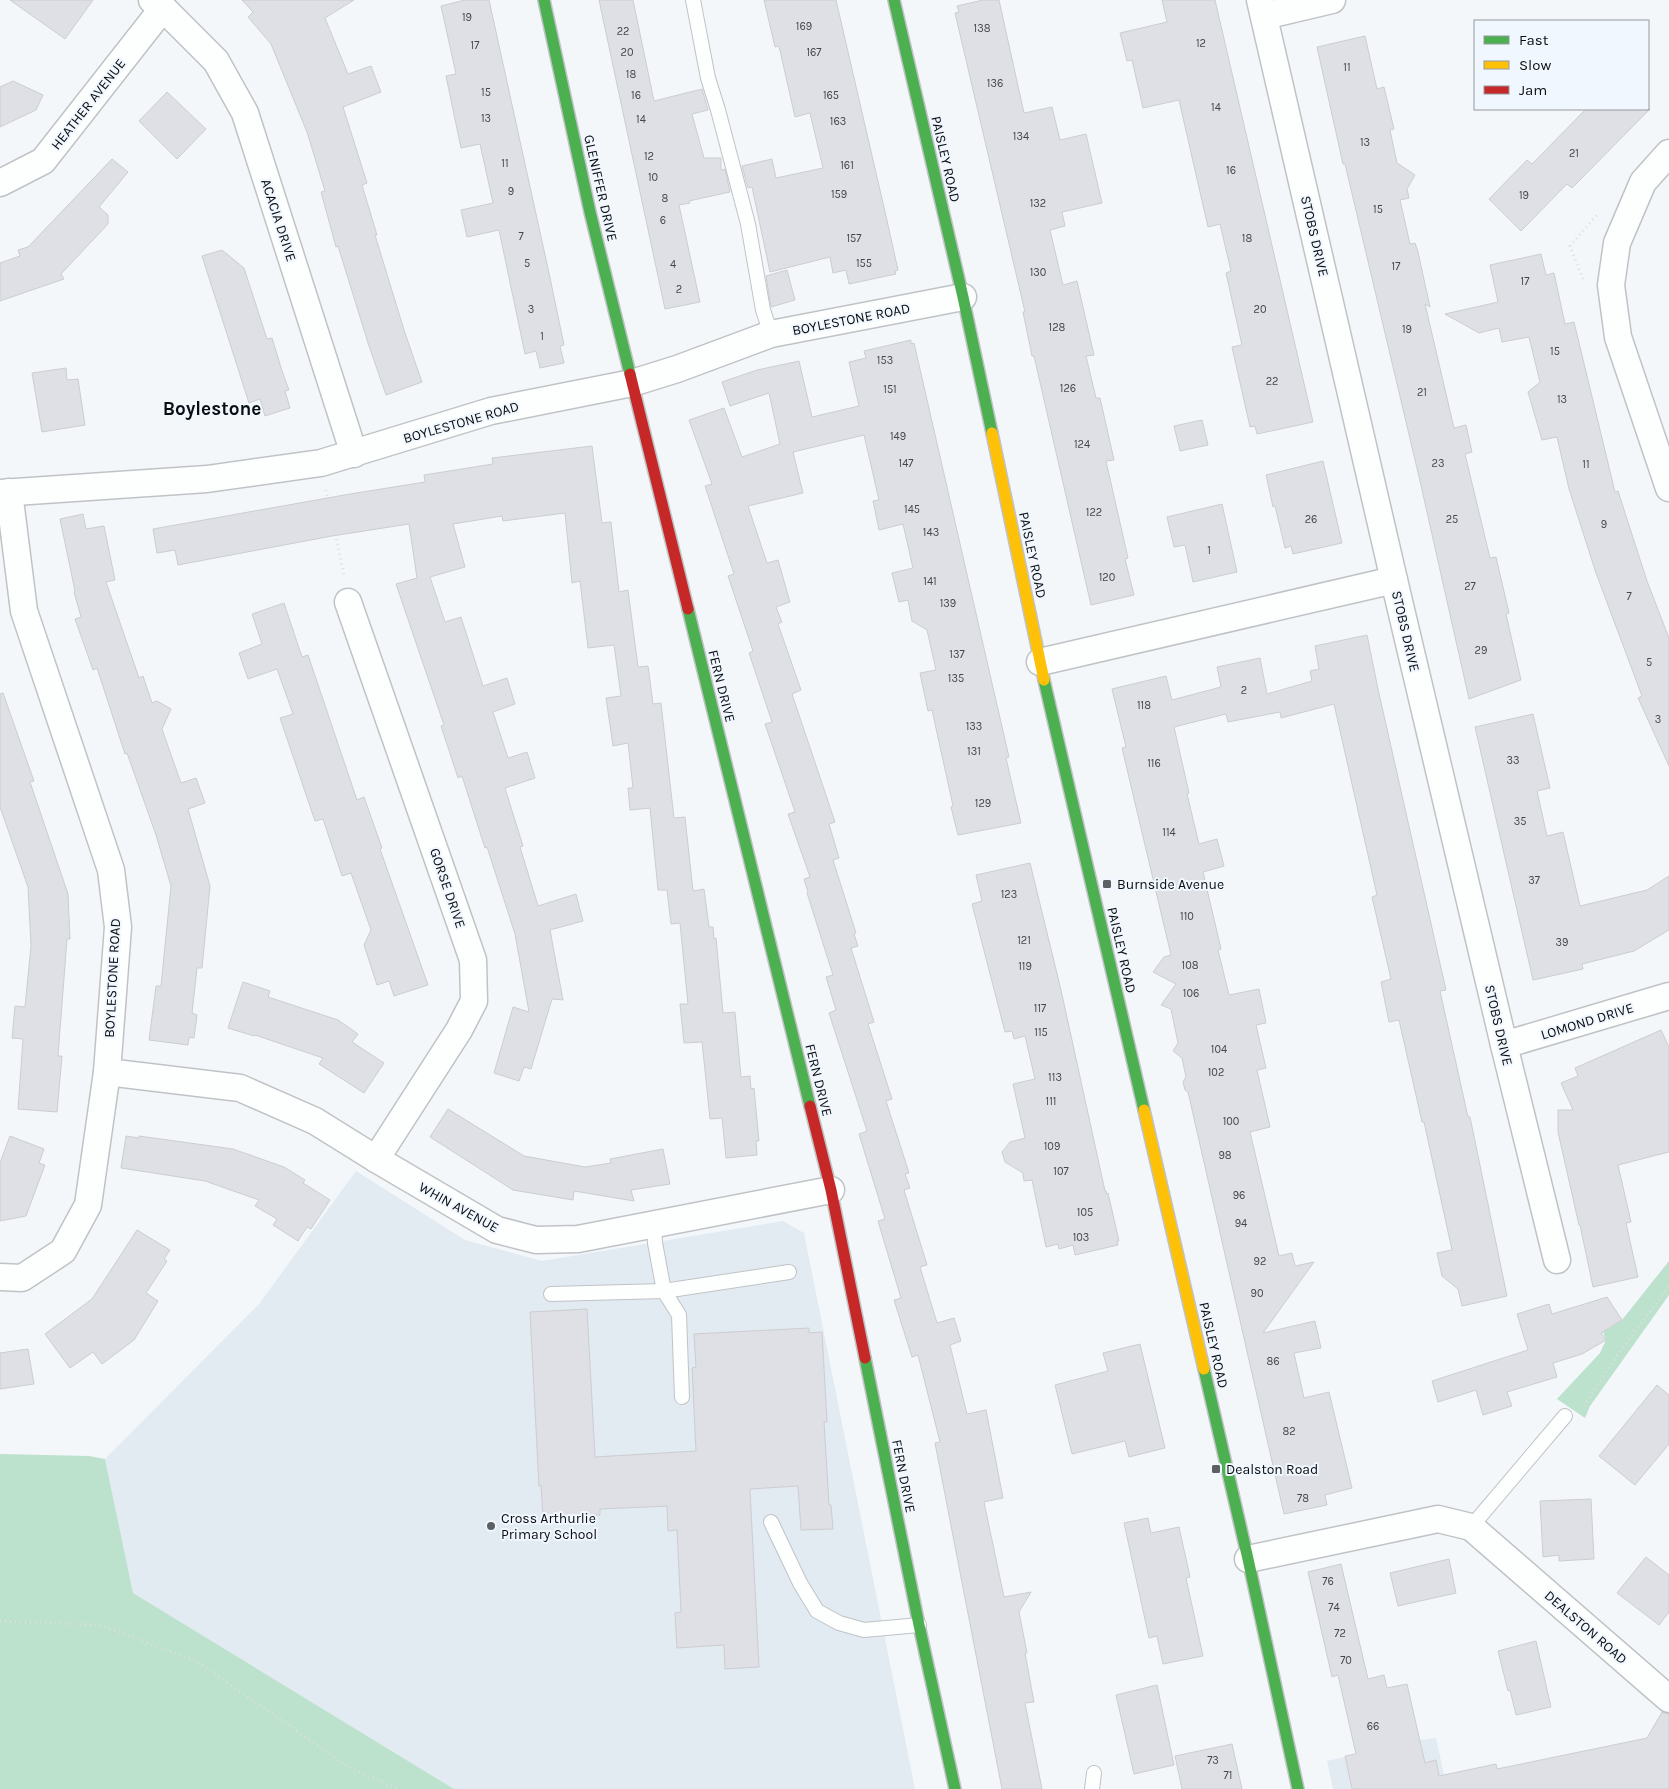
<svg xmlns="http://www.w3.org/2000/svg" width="1669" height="1789" font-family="Karla,sans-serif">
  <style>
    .built { fill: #e2eaf2 }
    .forest { fill: #bce1cd }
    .building { fill: #dfdfe6; stroke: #cccdd0 }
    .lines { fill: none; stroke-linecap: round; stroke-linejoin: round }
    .lane-casing { stroke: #c0c3c6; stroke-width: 16 }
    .street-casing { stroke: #c0c3c6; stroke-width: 29 }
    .fast-casing { stroke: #c0c3c6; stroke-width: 14 }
    .slow-casing { stroke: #c0c3c6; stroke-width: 14 }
    .jam-casing { stroke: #c0c3c6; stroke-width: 14 }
    .path { stroke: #dddedf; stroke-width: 3; stroke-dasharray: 1 4; stroke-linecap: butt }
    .lane { stroke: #fdfefe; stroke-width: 14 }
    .street { stroke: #fdfefe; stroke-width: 26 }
    .fast { stroke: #4caf50; stroke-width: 11 }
    .slow { stroke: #ffc107; stroke-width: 11 }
    .jam { stroke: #c62828; stroke-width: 11 }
    .poi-dot { fill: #5d6063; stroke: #f0f7fe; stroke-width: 2 }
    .labels { text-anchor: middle; stroke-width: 4; stroke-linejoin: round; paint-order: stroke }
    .number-label { font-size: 11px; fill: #44464a }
    .street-label { font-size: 14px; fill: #0b0e11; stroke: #f0f7fe }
    .poi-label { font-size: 14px; fill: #0b0e11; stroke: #f0f7fe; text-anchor: start }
    .district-label { font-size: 19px; font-weight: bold; fill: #0b0e11; stroke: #f0f7fe }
  </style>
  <rect width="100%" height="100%" fill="#f4f7fa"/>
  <g class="built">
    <polygon points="356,1171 465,1240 542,1261 783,1221 804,1233 915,1789 454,1789 133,1593 105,1459 259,1304"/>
    <polygon points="1436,1738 1447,1789 1333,1789 1327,1761 1420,1740"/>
  </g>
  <g class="forest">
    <polygon points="1669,1261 1669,1295 1590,1406 1585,1418 1557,1399 1600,1353 1606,1340 1603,1332 1622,1320"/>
    <polygon points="0,1454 89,1456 105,1459 133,1593 454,1789 0,1789"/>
  </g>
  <g class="building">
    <polygon points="10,0 93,0 65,39"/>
    <polygon points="242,0 354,0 325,18 348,74 371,66 381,92 343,107 367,183 362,185 377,235 375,235 405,333 422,382 386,395 368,343 338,246 336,247 321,192 325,191 307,132 271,44 248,17 253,12"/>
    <polygon points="465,0 489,0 549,273 564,345 560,346 564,363 540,368 536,351 525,354 499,230 467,237 461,210 493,203 480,144 461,148 446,76 456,74 441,6"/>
    <polygon points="599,0 633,0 654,101 702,89 708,110 692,114 704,158 721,158 721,170 725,169 730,192 689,201 690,203 679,205 700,302 665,309"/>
    <polygon points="764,0 836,0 886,216 898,270 895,271 896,274 849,284 846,270 833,273 830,257 770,272 752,187 748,188 742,166 772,159 776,178 823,168 810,113 795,117 779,46 775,47"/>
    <polygon points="983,0 999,0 1024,113 1052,107 1060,140 1086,134 1102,203 1062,212 1065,226 1050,230 1063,285 1077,281 1094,355 1086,356 1096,398 1100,398 1114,460 1106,461 1128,558 1125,559 1134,595 1091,605 1034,356 1032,356 1023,312 1025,312 955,13 959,12 957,6"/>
    <polygon points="1162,0 1215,0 1313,422 1257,434 1255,426 1250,427 1232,347 1242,345 1226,273 1231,271 1220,224 1208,227 1179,100 1143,108 1132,60 1127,61 1120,33 1167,22"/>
    <polygon points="1365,36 1377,89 1384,87 1394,129 1390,130 1397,163 1415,175 1407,189 1409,198 1400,200 1410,244 1415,243 1418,252 1430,307 1425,304 1454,428 1466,425 1472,452 1465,454 1490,558 1496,557 1509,613 1506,614 1521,680 1469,699 1420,481 1345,164 1343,164 1317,47"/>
    <polygon points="13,81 43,95 36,110 0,127 0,87"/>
    <polygon points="167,92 206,129 177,159 139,121"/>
    <polygon points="1586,109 1650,109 1572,188 1567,184 1521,231 1489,199 1527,160 1532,164"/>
    <polygon points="112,159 128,172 99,207 108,215 108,224 61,274 64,279 0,301 0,263 20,256 18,250 28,247"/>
    <polygon points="222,250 244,268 267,339 272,338 282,371 289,390 285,391 290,408 265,416 260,399 249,403 202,256"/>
    <polygon points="1541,254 1546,275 1554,273 1565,324 1574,322 1615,492 1618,491 1647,581 1669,638 1669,766 1638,698 1642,696 1596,573 1569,489 1557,437 1542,440 1528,392 1540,382 1529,337 1502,342 1499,328 1479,333 1445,314 1498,302 1490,265"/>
    <polygon points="787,270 795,300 771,307 766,276"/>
    <polygon points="911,340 911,344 914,343 997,705 1009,757 1006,758 1021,823 958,835 951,807 953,806 932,710 928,711 920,673 936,670 927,630 912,621 908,600 899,602 892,573 913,568 903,524 879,530 873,501 879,500 864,435 793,452 803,493 748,506 767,563 778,560 790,602 776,607 782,622 778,624 801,690 792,694 835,822 829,824 839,858 833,860 856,933 854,934 858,946 851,948 874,1022 868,1024 892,1099 886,1101 909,1173 905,1174 910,1188 904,1190 927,1265 920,1267 937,1323 954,1318 961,1341 950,1345 967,1414 986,1410 1003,1498 984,1502 1004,1597 1031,1592 1019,1612 1027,1653 1025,1653 1034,1702 1025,1703 1042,1789 1002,1789 935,1443 940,1442 918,1355 912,1357 894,1300 901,1298 878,1221 885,1219 859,1134 867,1131 829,1013 836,1010 826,977 833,975 807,893 808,892 804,879 810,877 788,814 795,812 765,724 772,722 749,653 753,651 728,576 734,574 705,486 712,484 689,420 724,408 742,457 780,444 769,393 730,406 722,382 757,370 799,361 812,417 859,406 849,362 866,358 864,351"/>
    <polygon points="66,368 67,380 78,379 85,425 42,432 32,373"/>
    <polygon points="1202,420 1208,445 1180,451 1174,426"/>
    <polygon points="592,446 602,523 611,522 619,592 628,590 638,667 648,666 653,704 661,703 674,818 685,817 693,891 704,889 709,927 713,927 714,939 716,938 723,1013 735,1012 741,1077 750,1076 751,1089 754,1088 759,1141 756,1141 757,1155 726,1158 722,1118 710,1119 702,1042 684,1043 680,1004 688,1004 680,923 671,924 667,890 658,890 650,808 630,810 628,788 633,788 628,743 613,746 606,698 621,696 614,645 588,648 580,581 572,583 565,513 503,521 502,516 453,524 465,567 430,577 445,622 461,617 483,686 507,678 515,704 493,712 508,758 527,752 535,778 505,788 523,846 520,847 538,906 576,894 583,921 550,930 563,1000 552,999 531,1069 524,1067 519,1081 494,1073 513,1007 529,1012 515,934 487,847 485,848 462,776 458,778 441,726 444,725 396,584 417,578 409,524 332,536 178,565 175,550 157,553 153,529 350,494 425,482 424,475 493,464 492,458"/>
    <polygon points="1323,461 1342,543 1293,554 1291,546 1285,548 1275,506 1273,507 1266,475"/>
    <polygon points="1222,504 1237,572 1193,582 1185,545 1174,547 1167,517"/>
    <polygon points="83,514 86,529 104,526 115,580 106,582 139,678 143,676 152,703 157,701 171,709 162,729 181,783 196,778 205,803 188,809 210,886 202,968 197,968 192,1013 197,1015 194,1038 189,1037 188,1045 149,1040 156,986 161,986 171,886 156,835 127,753 125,754 97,668 93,670 75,619 81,617 74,592 75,591 60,519"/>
    <polygon points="284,603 302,657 308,655 357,800 364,797 382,848 380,849 428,985 394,996 389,981 377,985 364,945 371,930 351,873 342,876 323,819 315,821 280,718 293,714 277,669 248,679 239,653 262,644 252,614"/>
    <polygon points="1367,635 1378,689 1446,990 1440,991 1468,1117 1470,1117 1507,1296 1462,1306 1458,1289 1442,1276 1437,1253 1452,1250 1424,1122 1422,1122 1399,1020 1389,1022 1381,982 1391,979 1372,897 1377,895 1334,704 1281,718 1280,712 1228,722 1226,714 1174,727 1189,793 1187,794 1199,844 1217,839 1224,866 1203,872 1221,949 1218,950 1229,995 1259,989 1266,1023 1256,1025 1266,1068 1257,1070 1270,1127 1250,1132 1279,1256 1292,1253 1295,1266 1314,1262 1263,1333 1315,1321 1321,1348 1294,1353 1304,1398 1329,1392 1352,1488 1325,1495 1327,1505 1284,1514 1188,1092 1185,1090 1183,1082 1186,1077 1182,1058 1173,1051 1178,1043 1171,1009 1161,1005 1176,984 1153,972 1164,957 1171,955 1122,748 1126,747 1112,689 1166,676 1172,700 1221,687 1217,667 1260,658 1267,694 1312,681 1310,671 1319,669 1315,646"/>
    <polygon points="3,693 34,781 30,782 68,894 70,939 67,939 58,1056 62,1056 57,1112 18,1109 23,1039 12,1038 15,1006 25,1007 31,946 28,887 0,807 0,694"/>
    <polygon points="1533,714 1550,788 1537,791 1547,836 1563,832 1580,906 1647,890 1669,876 1669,930 1634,951 1582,964 1583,969 1533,980 1475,727"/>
    <polygon points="1030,863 1061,990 1105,1191 1106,1191 1107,1194 1108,1193 1119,1241 1117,1241 1118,1245 1075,1255 1073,1245 1059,1249 1058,1244 1046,1247 1032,1180 1024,1181 1023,1173 1005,1162 1002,1152 1010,1142 1025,1138 1013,1084 1035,1079 1025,1036 1014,1039 1012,1031 1005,1032 972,904 982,901 976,875"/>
    <polygon points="243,982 270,991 268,997 338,1020 358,1034 352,1042 384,1063 364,1093 319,1064 323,1058 255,1035 254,1036 228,1028"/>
    <polygon points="1661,1030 1669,1047 1669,1152 1618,1165 1631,1222 1626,1223 1638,1277 1593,1287 1580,1225 1579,1225 1558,1132 1558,1110 1573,1110 1561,1083 1578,1076 1575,1068"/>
    <polygon points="448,1109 524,1156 585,1167 611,1163 610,1159 663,1149 670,1184 631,1190 634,1201 574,1191 573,1200 513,1190 430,1137"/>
    <polygon points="10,1136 44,1149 39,1163 45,1165 26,1216 0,1221 0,1163"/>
    <polygon points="126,1136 139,1138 139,1136 233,1149 284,1167 305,1180 303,1183 330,1200 311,1229 307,1227 298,1241 273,1225 277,1219 255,1206 259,1200 205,1181 121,1168"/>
    <polygon points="137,1230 170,1250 164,1259 167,1261 146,1293 158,1301 134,1340 102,1364 93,1352 70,1368 45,1334 92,1299"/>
    <polygon points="1607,1297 1622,1320 1601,1333 1606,1340 1582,1354 1553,1363 1557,1377 1507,1392 1512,1406 1483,1415 1476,1390 1438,1402 1432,1381 1528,1350 1517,1314 1549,1304 1552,1314"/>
    <polygon points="587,1309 595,1457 696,1451 692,1368 696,1367 694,1334 809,1328 809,1333 822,1332 827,1422 824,1422 829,1505 831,1505 833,1529 801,1530 798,1486 750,1489 759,1667 725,1669 724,1645 677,1648 675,1613 681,1612 677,1530 668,1531 667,1506 600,1509 600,1515 543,1517 541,1486 539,1486 530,1312"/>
    <polygon points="1140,1344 1165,1448 1129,1457 1125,1441 1072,1454 1055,1385 1108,1371 1103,1353"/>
    <polygon points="28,1349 34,1384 0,1389 0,1353"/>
    <polygon points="1657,1385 1669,1395 1669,1444 1635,1485 1599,1456"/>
    <polygon points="1591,1499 1594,1559 1559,1561 1559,1555 1543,1557 1540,1501"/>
    <polygon points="1148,1518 1151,1533 1179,1527 1190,1577 1186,1578 1203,1656 1163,1664 1157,1636 1149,1638 1124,1523"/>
    <polygon points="1646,1557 1669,1575 1669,1612 1659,1625 1617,1593"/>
    <polygon points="1449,1559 1456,1593 1398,1606 1390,1573"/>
    <polygon points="1341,1564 1368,1679 1384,1675 1387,1688 1407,1684 1425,1763 1436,1760 1439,1776 1496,1764 1497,1769 1647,1738 1662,1712 1669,1714 1669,1789 1352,1789 1345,1756 1356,1754 1338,1675 1332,1677 1308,1572"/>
    <polygon points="1536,1641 1551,1707 1516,1715 1510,1690 1508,1691 1498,1651"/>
    <polygon points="1157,1685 1174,1765 1134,1774 1116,1695"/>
    <polygon points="1232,1744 1242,1789 1182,1789 1175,1756"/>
  </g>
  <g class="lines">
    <g class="lane-casing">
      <g id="lane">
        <polyline points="693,0 708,78 718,110 748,224 763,310 771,334"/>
        <polyline points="654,1225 655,1243 664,1291 679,1315 682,1397"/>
        <polyline points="551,1294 664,1291 789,1272"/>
        <polyline points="771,1522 800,1583 817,1611 839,1623 864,1630 919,1625"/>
        <polyline points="1471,1527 1565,1416"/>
        <polyline points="1092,1789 1094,1773"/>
      </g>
    </g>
    <g class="street-casing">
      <g id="street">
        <polyline points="152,0 163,8 216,61 245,113 354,454"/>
        <polyline points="1260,0 1394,580 1504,1045 1557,1260"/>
        <polyline points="1264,16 1332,0"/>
        <polyline points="1669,153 1643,182 1617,243 1611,285 1618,337 1669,488"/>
        <polyline points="0,183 43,161 163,8"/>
        <polyline points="0,493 207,479 321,463 491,411 632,383 677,369 771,334 963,297"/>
        <polyline points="348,602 473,960 474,1001 459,1030 376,1159"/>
        <polyline points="1040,662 1394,580"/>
        <polyline points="1504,1045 1669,996"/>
        <polyline points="107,1072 240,1088 315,1121 376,1159 497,1230 536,1240 578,1239 831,1190"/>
        <polyline points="0,1277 22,1278 63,1251 88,1205 107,1072 118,927 111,870 24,611 9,492"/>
        <polyline points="1248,1559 1438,1519 1471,1527 1669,1699"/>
      </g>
    </g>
    <g class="fast-casing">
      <g id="fast">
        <polyline points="544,0 590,212 630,374"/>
        <polyline points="894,0 963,297 992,433"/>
        <polyline points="688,609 810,1106"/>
        <polyline points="1044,680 1144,1110"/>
        <polyline points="865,1358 919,1625 955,1789"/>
        <polyline points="1204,1369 1248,1559 1298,1789"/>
      </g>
    </g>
    <g class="slow-casing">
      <g id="slow">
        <polyline points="992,433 1044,680"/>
        <polyline points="1144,1110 1204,1369"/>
      </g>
    </g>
    <g class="jam-casing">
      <g id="jam">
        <polyline points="630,374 688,609"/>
        <polyline points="810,1106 831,1190 865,1358"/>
      </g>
    </g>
    <g class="path">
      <polyline points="1583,279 1570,246 1597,215"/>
      <polyline points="326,490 344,575"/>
      <polyline points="1584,1406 1616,1357 1669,1286"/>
      <polyline points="0,1621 100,1625 196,1661 350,1768 399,1789"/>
    </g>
    <use href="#lane" class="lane"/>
    <use href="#street" class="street"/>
    <use href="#fast" class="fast"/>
    <use href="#slow" class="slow"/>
    <use href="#jam" class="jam"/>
  </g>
  <g class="poi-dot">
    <rect x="1102" y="879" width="10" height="10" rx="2.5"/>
    <rect x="1211" y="1464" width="10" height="10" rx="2.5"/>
    <circle cx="491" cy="1526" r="5"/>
  </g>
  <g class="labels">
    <g class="number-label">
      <text x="467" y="21">19</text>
      <text x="804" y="30">169</text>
      <text x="982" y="32">138</text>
      <text x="623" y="35">22</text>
      <text x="1201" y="47">12</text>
      <text x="475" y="49">17</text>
      <text x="627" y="56">20</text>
      <text x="814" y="56">167</text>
      <text x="1347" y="71">11</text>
      <text x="631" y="78">18</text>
      <text x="995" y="87">136</text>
      <text x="486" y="96">15</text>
      <text x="636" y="99">16</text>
      <text x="831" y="99">165</text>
      <text x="1216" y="111">14</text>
      <text x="486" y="122">13</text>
      <text x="641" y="123">14</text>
      <text x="838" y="125">163</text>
      <text x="1021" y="140">134</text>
      <text x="1365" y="146">13</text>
      <text x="1574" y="157">21</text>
      <text x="649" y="160">12</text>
      <text x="505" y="167">11</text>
      <text x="847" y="169">161</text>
      <text x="1231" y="174">16</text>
      <text x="653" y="181">10</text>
      <text x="511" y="195">9</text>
      <text x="839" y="198">159</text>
      <text x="1524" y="199">19</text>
      <text x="665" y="202">8</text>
      <text x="1038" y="207">132</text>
      <text x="1378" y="213">15</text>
      <text x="663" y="224">6</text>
      <text x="521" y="240">7</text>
      <text x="854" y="242">157</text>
      <text x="1247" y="242">18</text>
      <text x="527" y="267">5</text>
      <text x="864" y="267">155</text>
      <text x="673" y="268">4</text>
      <text x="1396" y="270">17</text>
      <text x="1038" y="276">130</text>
      <text x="1525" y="285">17</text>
      <text x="679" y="293">2</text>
      <text x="531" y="313">3</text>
      <text x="1260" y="313">20</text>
      <text x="1057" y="331">128</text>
      <text x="1407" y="333">19</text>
      <text x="542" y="340">1</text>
      <text x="1555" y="355">15</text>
      <text x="885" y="364">153</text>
      <text x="1272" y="385">22</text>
      <text x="1068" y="392">126</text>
      <text x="890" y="393">151</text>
      <text x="1422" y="396">21</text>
      <text x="1562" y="403">13</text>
      <text x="898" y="440">149</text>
      <text x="1082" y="448">124</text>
      <text x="906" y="467">147</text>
      <text x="1438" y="467">23</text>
      <text x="1586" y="468">11</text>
      <text x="912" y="513">145</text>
      <text x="1094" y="516">122</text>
      <text x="1311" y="523">26</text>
      <text x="1452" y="523">25</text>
      <text x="1604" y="528">9</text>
      <text x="931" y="536">143</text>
      <text x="1209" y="554">1</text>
      <text x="1107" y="581">120</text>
      <text x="930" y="585">141</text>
      <text x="1470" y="590">27</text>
      <text x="1629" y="600">7</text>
      <text x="948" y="607">139</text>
      <text x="1481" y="654">29</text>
      <text x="957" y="658">137</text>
      <text x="1649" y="666">5</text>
      <text x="956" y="682">135</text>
      <text x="1244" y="694">2</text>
      <text x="1144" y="709">118</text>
      <text x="1658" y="723">3</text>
      <text x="974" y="730">133</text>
      <text x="974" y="755">131</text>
      <text x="1513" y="764">33</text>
      <text x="1154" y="767">116</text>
      <text x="983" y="807">129</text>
      <text x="1520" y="825">35</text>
      <text x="1169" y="836">114</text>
      <text x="1534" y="884">37</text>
      <text x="1009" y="898">123</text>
      <text x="1187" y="920">110</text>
      <text x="1024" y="944">121</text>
      <text x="1562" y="946">39</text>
      <text x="1190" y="969">108</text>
      <text x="1025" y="970">119</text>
      <text x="1191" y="997">106</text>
      <text x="1040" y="1012">117</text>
      <text x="1041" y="1036">115</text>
      <text x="1219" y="1053">104</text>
      <text x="1216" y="1076">102</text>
      <text x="1055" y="1081">113</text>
      <text x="1051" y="1105">111</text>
      <text x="1231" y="1125">100</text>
      <text x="1052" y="1150">109</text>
      <text x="1225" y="1159">98</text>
      <text x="1061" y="1175">107</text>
      <text x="1239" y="1199">96</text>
      <text x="1085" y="1216">105</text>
      <text x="1241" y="1227">94</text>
      <text x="1081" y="1241">103</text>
      <text x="1260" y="1265">92</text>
      <text x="1257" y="1297">90</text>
      <text x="1273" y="1365">86</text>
      <text x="1289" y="1435">82</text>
      <text x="1303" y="1502">78</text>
      <text x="1328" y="1585">76</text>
      <text x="1334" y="1611">74</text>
      <text x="1340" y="1637">72</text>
      <text x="1346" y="1664">70</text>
      <text x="1373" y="1730">66</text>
      <text x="1213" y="1764">73</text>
      <text x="1228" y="1779">71</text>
    </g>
    <g class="street-label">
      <text transform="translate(88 104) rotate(-52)" y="5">HEATHER AVENUE</text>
      <text transform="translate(946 159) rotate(77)" y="5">PAISLEY ROAD</text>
      <text transform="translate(601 188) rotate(77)" y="5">GLENIFFER DRIVE</text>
      <text transform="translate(279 220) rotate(72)" y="5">ACACIA DRIVE</text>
      <text transform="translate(1315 236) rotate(77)" y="5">STOBS DRIVE</text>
      <text transform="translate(851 319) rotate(-11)" y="5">BOYLESTONE ROAD</text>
      <text transform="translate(461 422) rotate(-16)" y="5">BOYLESTONE ROAD</text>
      <text transform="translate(1033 555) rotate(78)" y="5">PAISLEY ROAD</text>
      <text transform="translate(1406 631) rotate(77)" y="5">STOBS DRIVE</text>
      <text transform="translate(722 686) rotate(76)" y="5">FERN DRIVE</text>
      <text transform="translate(448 888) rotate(71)" y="5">GORSE DRIVE</text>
      <text transform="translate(1122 950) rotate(77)" y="5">PAISLEY ROAD</text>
      <text transform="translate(112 978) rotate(-87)" y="5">BOYLESTONE ROAD</text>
      <text transform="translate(1587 1021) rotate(-17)" y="5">LOMOND DRIVE</text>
      <text transform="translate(1499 1025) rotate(77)" y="5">STOBS DRIVE</text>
      <text transform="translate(819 1080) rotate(76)" y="5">FERN DRIVE</text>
      <text transform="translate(459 1207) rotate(29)" y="5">WHIN AVENUE</text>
      <text transform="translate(1214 1345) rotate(77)" y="5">PAISLEY ROAD</text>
      <text transform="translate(904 1476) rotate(79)" y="5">FERN DRIVE</text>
      <text transform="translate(1586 1627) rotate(41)" y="5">DEALSTON ROAD</text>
    </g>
    <g class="poi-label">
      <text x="1117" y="889">Burnside Avenue</text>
      <text x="1226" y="1474">Dealston Road</text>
      <text x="501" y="1523">Cross Arthurlie<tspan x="501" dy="16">Primary School</tspan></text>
    </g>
    <g class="district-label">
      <text x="212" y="415">Boylestone</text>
    </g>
  </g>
  <rect x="1474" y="20" width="175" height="90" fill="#f0f7fe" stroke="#949a9f"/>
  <rect x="1484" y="36" width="25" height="8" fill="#4caf50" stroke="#949a9f"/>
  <text x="1519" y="45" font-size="15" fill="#0b0e11">Fast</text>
  <rect x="1484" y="61" width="25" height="8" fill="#ffc107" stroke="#949a9f"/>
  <text x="1519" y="70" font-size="15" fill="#0b0e11">Slow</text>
  <rect x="1484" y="86" width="25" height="8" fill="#c62828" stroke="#949a9f"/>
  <text x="1519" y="95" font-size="15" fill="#0b0e11">Jam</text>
</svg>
